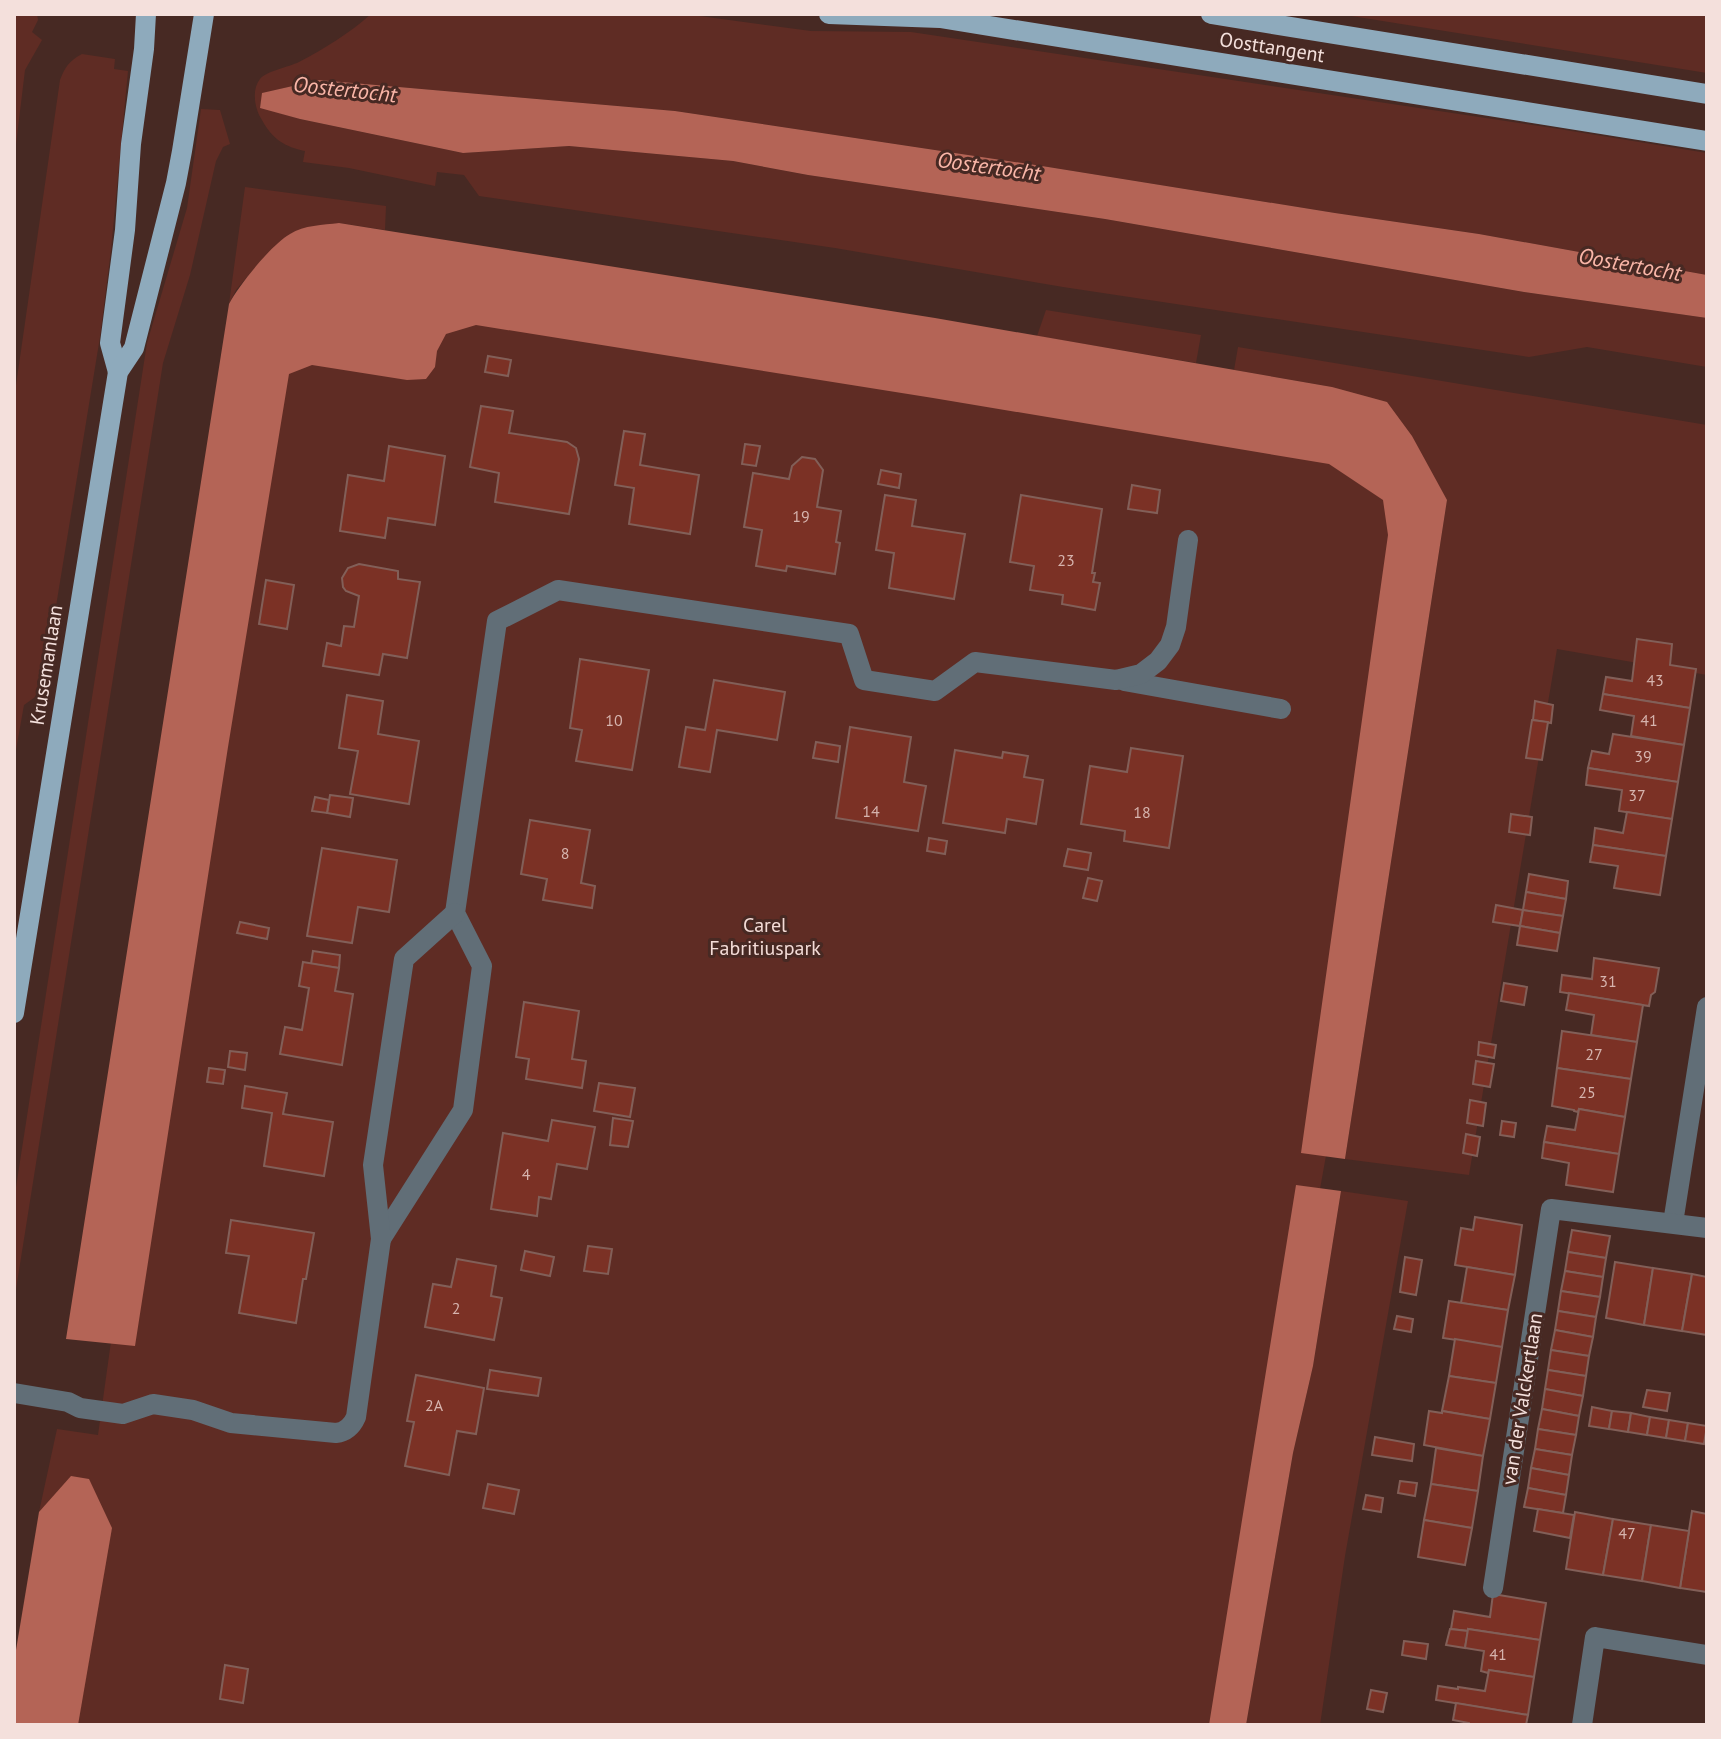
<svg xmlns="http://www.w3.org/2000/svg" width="1721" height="1739" font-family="'PT Sans',sans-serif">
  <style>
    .green { fill: #5f2c24 }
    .water { fill: #b46456 }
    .building { fill: #7b3125; stroke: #825f58; stroke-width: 2 }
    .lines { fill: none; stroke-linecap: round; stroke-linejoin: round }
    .minor { stroke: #616e77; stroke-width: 20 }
    .major { stroke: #8eaabc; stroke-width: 20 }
    .labels { text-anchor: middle; stroke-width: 6; stroke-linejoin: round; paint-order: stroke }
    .number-label { font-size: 16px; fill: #d6b4ae }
    .street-label { font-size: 20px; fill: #f4e0dc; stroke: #472923 }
    .park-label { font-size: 20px; fill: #f4dcd7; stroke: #472923 }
    .water-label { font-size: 22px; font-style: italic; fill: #fab6a8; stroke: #472923 }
  </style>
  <rect width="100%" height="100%" fill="#472923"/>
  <g class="green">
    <polygon points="14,14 37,14 38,20 32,32 42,40 25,70 14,161"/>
    <path d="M371 14H685L811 31 911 32 1553 128 1707 153V275L1479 234 1335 213 1042 166 675 111 319 80 263 93 260 107 300 119 463 153 569 146 733 161 808 175 1105 219 1524 292 1707 318V367L1587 347 1529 357 1063 287 835 248 479 196 464 175 437 172 435 186 349 168 303 162 305 151C285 147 272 139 262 120 255 110 251 90 260 79 266 71 289 67 299 62 324 49 350 33 371 14Z"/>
    <polygon points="1339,14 1707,14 1707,73"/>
    <path d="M82 54 115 59 114 69 128 71 111 250 100 337 42 692 24 705 14 761V399L60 80C65 67 69 61 82 54Z"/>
    <polygon points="201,109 220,110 230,144 223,147 216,161 190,275 163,363 14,1302 14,1200 147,343 187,208"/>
    <polygon points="245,187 386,206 385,230 339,223 290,234 266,255 236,290 229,304"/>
    <polygon points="258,286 1332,387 1234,370 1238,347 1707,425 1707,675 1557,649 1469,1175 1345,1159 1447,500 1444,497 1224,1725 57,1725 39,1512 57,1429 98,1435"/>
    <polygon points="1046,310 1201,335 1196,363 1037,336"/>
    <polygon points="1341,1191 1408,1201 1345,1556 1320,1725 1246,1725 1293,1453 1313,1366"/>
  </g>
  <g class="water">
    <polygon points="319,80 675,111 1042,166 1335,213 1479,234 1707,275 1707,318 1524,292 1105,219 808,175 733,161 569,146 463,153 300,119 260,108 262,93"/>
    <path d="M339 223 935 318 1332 387 1387 402 1412 436 1447 500 1345 1159 1301 1153 1388 535 1383 500 1329 464 933 398 476 325 446 334 437 351 435 367 426 379 407 380 312 365 289 374 228 747 135 1346 66 1339 229 304C239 285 271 245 290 234 304 225 323 225 339 223Z"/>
    <polygon points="1296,1185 1341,1191 1313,1366 1293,1453 1246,1725 1209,1725"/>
    <polygon points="71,1476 89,1479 112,1528 78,1725 14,1725 14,1662 39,1512"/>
  </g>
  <g class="building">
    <polygon points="488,356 511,360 508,376 485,372"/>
    <polygon points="481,406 513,411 509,433 567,442 576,448 579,459 569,514 495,502 499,473 470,467"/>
    <polygon points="624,431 645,434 640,465 699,475 690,534 629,524 634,488 615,485"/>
    <polygon points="745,444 760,446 756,466 742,464"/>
    <polygon points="389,446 445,456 435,525 388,518 385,538 340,531 348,475 384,481"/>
    <polygon points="802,457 815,459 823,470 817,507 841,511 836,542 840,543 835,574 787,566 786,571 756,566 762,530 744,527 753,473 789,479 792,466"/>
    <polygon points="881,470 901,474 899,488 878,484"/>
    <polygon points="1132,485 1160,490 1157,513 1128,509"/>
    <polygon points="885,495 916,500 912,526 965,534 954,599 889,588 894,553 876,550"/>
    <polygon points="1021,495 1102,509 1092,573 1095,573 1093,582 1100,583 1095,610 1062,604 1063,595 1030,590 1034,566 1010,562"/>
    <polygon points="359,564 398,571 398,579 420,582 407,658 383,654 379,675 323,666 327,643 341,646 344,626 354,627 359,596 346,591 343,587 342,578 348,568"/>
    <polygon points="266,580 294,585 287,629 259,624"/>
    <polygon points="1637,639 1672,644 1670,665 1696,669 1690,708 1603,694 1606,677 1632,681"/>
    <polygon points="580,659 649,670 632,770 576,761 582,730 570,728"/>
    <polygon points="714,680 785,692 777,740 717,730 710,772 679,767 686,727 705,730"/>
    <polygon points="1603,694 1690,708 1684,745 1631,736 1634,716 1600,710"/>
    <polygon points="347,695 383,701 378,734 419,741 409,804 350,794 358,751 339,748"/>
    <polygon points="1535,701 1553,705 1551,723 1533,720"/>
    <polygon points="1532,720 1548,722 1542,760 1526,758"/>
    <polygon points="850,727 911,737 904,782 926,786 918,831 836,818"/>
    <polygon points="1613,734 1684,745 1678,782 1588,768 1592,751 1609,754"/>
    <polygon points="816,742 840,746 838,762 813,758"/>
    <polygon points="1131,748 1183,756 1169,848 1124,841 1125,831 1081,824 1090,766 1127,772"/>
    <polygon points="955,750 1002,758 1003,752 1028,756 1024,777 1043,780 1036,824 1007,819 1005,833 943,823"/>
    <polygon points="1588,768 1678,782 1672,819 1619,811 1622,790 1586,785"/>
    <polygon points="330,795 353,798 350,817 327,813"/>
    <polygon points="315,797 329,800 327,813 312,811"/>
    <polygon points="1627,812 1672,819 1666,856 1593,845 1595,828 1623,833"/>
    <polygon points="1511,814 1532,817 1530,835 1509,832"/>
    <polygon points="530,820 590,830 581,883 595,886 592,908 543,900 547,879 521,874"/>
    <polygon points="929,838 947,841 945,854 927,851"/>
    <polygon points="1593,845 1666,856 1660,895 1614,888 1618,866 1590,862"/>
    <polygon points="322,848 397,860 389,912 358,907 352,943 307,936"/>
    <polygon points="1068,849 1091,853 1088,870 1064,866"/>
    <polygon points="1529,874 1568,881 1566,899 1526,892"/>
    <polygon points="1088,878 1102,881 1097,901 1083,898"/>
    <polygon points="1526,892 1566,899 1563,916 1523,910"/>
    <polygon points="1496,905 1523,910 1520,926 1493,922"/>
    <polygon points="1523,910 1563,916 1560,933 1520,926"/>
    <polygon points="240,922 269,928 267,939 237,933"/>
    <polygon points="1520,926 1560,933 1557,951 1517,945"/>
    <polygon points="313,951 340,955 339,968 311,964"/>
    <polygon points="1594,958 1659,968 1655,992 1651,995 1649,1006 1560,992 1562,975 1592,979"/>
    <polygon points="303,962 339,968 335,991 353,994 342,1065 280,1054 285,1027 302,1030 309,988 299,986"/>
    <polygon points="1504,983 1527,987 1524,1005 1501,1001"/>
    <polygon points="1569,993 1643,1005 1637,1042 1591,1035 1594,1015 1566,1010"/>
    <polygon points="524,1002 579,1011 572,1059 586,1061 582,1088 526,1079 529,1059 516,1057"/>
    <polygon points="1562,1031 1637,1042 1631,1079 1557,1068"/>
    <polygon points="1479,1042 1496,1045 1494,1058 1478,1055"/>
    <polygon points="230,1051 247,1053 245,1070 228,1067"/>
    <polygon points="1476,1061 1494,1064 1490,1087 1473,1084"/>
    <polygon points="209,1068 225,1070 223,1084 207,1082"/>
    <polygon points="1557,1068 1631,1079 1625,1117 1579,1109 1578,1112 1574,1111 1574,1110 1552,1106"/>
    <polygon points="599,1083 635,1088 630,1117 594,1111"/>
    <polygon points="245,1086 287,1093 283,1114 333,1122 324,1176 264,1166 272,1113 242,1108"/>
    <polygon points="1470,1100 1486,1103 1483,1126 1467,1123"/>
    <polygon points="1579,1109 1625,1117 1619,1154 1544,1142 1547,1126 1575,1130"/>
    <polygon points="613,1118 633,1121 628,1147 610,1145"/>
    <polygon points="552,1120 595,1127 587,1169 557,1164 551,1199 539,1197 537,1216 491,1209 503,1133 548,1141"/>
    <polygon points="1502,1121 1516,1123 1514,1137 1500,1135"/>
    <polygon points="1466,1134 1480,1137 1477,1156 1463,1153"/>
    <polygon points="1544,1142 1619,1154 1613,1192 1566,1185 1569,1163 1542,1158"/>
    <polygon points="1475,1217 1522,1225 1515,1275 1455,1265 1461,1228 1473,1230"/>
    <polygon points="231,1220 314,1233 306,1279 303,1279 296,1323 239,1313 249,1256 226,1253"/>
    <polygon points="1572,1230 1610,1236 1606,1258 1568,1252"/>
    <polygon points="588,1246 612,1249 608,1274 584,1271"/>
    <polygon points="525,1251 554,1257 550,1276 521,1270"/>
    <polygon points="1568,1252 1606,1258 1603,1277 1565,1271"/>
    <polygon points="1405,1257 1422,1260 1416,1295 1400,1292"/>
    <polygon points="457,1259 496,1266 491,1296 502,1298 494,1340 425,1327 433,1284 451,1287"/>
    <polygon points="1615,1262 1653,1268 1644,1325 1606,1318"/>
    <polygon points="1467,1267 1515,1275 1508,1310 1461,1303"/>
    <polygon points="1653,1268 1692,1274 1682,1331 1644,1325"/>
    <polygon points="1565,1271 1603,1277 1600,1297 1561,1291"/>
    <polygon points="1692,1274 1707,1277 1707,1335 1682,1331"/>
    <polygon points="1561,1291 1600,1297 1596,1317 1558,1311"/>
    <polygon points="1449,1301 1508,1310 1502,1347 1443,1338"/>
    <polygon points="1558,1311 1596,1317 1593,1337 1555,1330"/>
    <polygon points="1397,1316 1413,1319 1411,1332 1394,1329"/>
    <polygon points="1555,1330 1593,1337 1589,1356 1551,1350"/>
    <polygon points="1455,1339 1502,1347 1496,1383 1449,1376"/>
    <polygon points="1551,1350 1589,1356 1586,1376 1548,1370"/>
    <polygon points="490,1370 541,1378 538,1396 487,1389"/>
    <polygon points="1548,1370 1586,1376 1583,1396 1545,1389"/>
    <polygon points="416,1375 484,1388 476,1434 457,1431 449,1475 405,1466 414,1422 407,1421"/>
    <polygon points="1449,1376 1496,1383 1490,1419 1442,1411"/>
    <polygon points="1545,1389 1583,1396 1579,1416 1542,1409"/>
    <polygon points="1647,1390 1670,1393 1667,1411 1643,1407"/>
    <polygon points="1592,1407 1612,1411 1609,1429 1589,1426"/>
    <polygon points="1542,1409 1579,1416 1576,1435 1538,1429"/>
    <polygon points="1429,1411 1442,1413 1442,1411 1490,1419 1483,1456 1424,1445"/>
    <polygon points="1612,1411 1631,1413 1628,1432 1609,1429"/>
    <polygon points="1631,1413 1650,1417 1647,1435 1628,1432"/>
    <polygon points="1650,1417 1669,1420 1666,1438 1647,1435"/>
    <polygon points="1669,1420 1688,1423 1685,1441 1666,1438"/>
    <polygon points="1688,1423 1707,1426 1704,1444 1685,1441"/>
    <polygon points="1538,1429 1576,1435 1572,1455 1535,1449"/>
    <polygon points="1375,1437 1414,1444 1412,1461 1372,1455"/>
    <polygon points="1436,1448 1483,1456 1478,1491 1431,1484"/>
    <polygon points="1535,1449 1572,1455 1569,1475 1531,1468"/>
    <polygon points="1531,1468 1569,1475 1566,1495 1528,1488"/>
    <polygon points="1400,1481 1417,1483 1415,1496 1398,1493"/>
    <polygon points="488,1484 519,1490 514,1514 483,1508"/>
    <polygon points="1431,1484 1478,1491 1472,1528 1424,1520"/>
    <polygon points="1528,1488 1566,1495 1563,1513 1524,1507"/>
    <polygon points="1366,1495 1383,1498 1381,1512 1363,1509"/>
    <polygon points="1538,1509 1574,1515 1570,1538 1534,1531"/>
    <polygon points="1692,1511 1707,1514 1707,1592 1680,1588"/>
    <polygon points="1575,1512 1613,1519 1603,1575 1566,1569"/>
    <polygon points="1613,1519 1651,1525 1642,1581 1603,1575"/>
    <polygon points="1424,1520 1472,1528 1465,1565 1418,1557"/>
    <polygon points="1651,1525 1689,1531 1680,1588 1642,1581"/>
    <polygon points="1493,1594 1546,1603 1540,1640 1468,1629 1468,1631 1451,1629 1454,1611 1490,1617"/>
    <polygon points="1450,1629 1468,1631 1465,1648 1446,1645"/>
    <polygon points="1468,1629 1540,1640 1534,1677 1489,1670 1488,1673 1481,1671 1484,1651 1465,1648"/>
    <polygon points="1404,1641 1428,1644 1426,1659 1402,1655"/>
    <polygon points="225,1665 248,1669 243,1703 220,1699"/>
    <polygon points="1489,1670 1534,1677 1528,1715 1436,1700 1438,1686 1458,1689 1458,1687 1485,1691"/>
    <polygon points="1371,1690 1387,1693 1383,1712 1367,1709"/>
    <polygon points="1456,1703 1528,1715 1526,1725 1469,1725 1469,1723 1453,1720"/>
  </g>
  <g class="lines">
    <g class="minor">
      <polyline points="1124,681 1281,709"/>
      <polyline points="1673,1223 1707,1007"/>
      <polyline points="381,1239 463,1110 482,966 455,913 497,621 558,590 849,634 864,680 935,691 975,662 1116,680 1141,674 1158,661 1170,645 1176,627 1188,540"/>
      <path d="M14 1393 68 1402 80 1408 123 1414 153 1404 193 1410 231 1423 336 1433C346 1432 352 1426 356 1417L381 1239 373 1165 404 959 455 913"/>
      <polyline points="1493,1588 1551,1209 1707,1228"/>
      <polyline points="1582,1725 1595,1637 1707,1655"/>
    </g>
    <g class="major">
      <polyline points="829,14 940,18 1707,141"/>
      <polyline points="1211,14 1707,94"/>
      <polyline points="118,372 110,343 125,230 131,144 144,49 146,14"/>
      <polyline points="14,1013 118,372 134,348 176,183 182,151 204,14"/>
    </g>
  </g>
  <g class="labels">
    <g class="number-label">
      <text x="801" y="522">19</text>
      <text x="1066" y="566">23</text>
      <text x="1655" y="686">43</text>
      <text x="614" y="726">10</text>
      <text x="1649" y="726">41</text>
      <text x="1643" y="762">39</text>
      <text x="1637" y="801">37</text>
      <text x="871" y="817">14</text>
      <text x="1142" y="818">18</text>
      <text x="565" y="859">8</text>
      <text x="1608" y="987">31</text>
      <text x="1594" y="1060">27</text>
      <text x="1587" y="1098">25</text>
      <text x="526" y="1180">4</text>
      <text x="456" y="1314">2</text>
      <text x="434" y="1411">2A</text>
      <text x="1627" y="1539">47</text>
      <text x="1498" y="1660">41</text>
    </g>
    <g class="street-label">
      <text transform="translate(1272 47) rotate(9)" y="7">Oosttangent</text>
      <text transform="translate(46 665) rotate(-81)" y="7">Krusemanlaan</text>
      <text transform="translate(1522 1399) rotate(-81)" y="7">van der Valckertlaan</text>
    </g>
    <g class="park-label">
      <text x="765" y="932">Carel<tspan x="765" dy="23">Fabritiuspark</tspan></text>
    </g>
    <g class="water-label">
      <text transform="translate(345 89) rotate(6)" y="8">Oostertocht</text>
      <text transform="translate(989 166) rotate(8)" y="8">Oostertocht</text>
      <text transform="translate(1630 264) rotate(10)" y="8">Oostertocht</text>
    </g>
  </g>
  <rect width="1721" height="1739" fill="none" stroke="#f4e0dc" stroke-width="32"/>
</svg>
